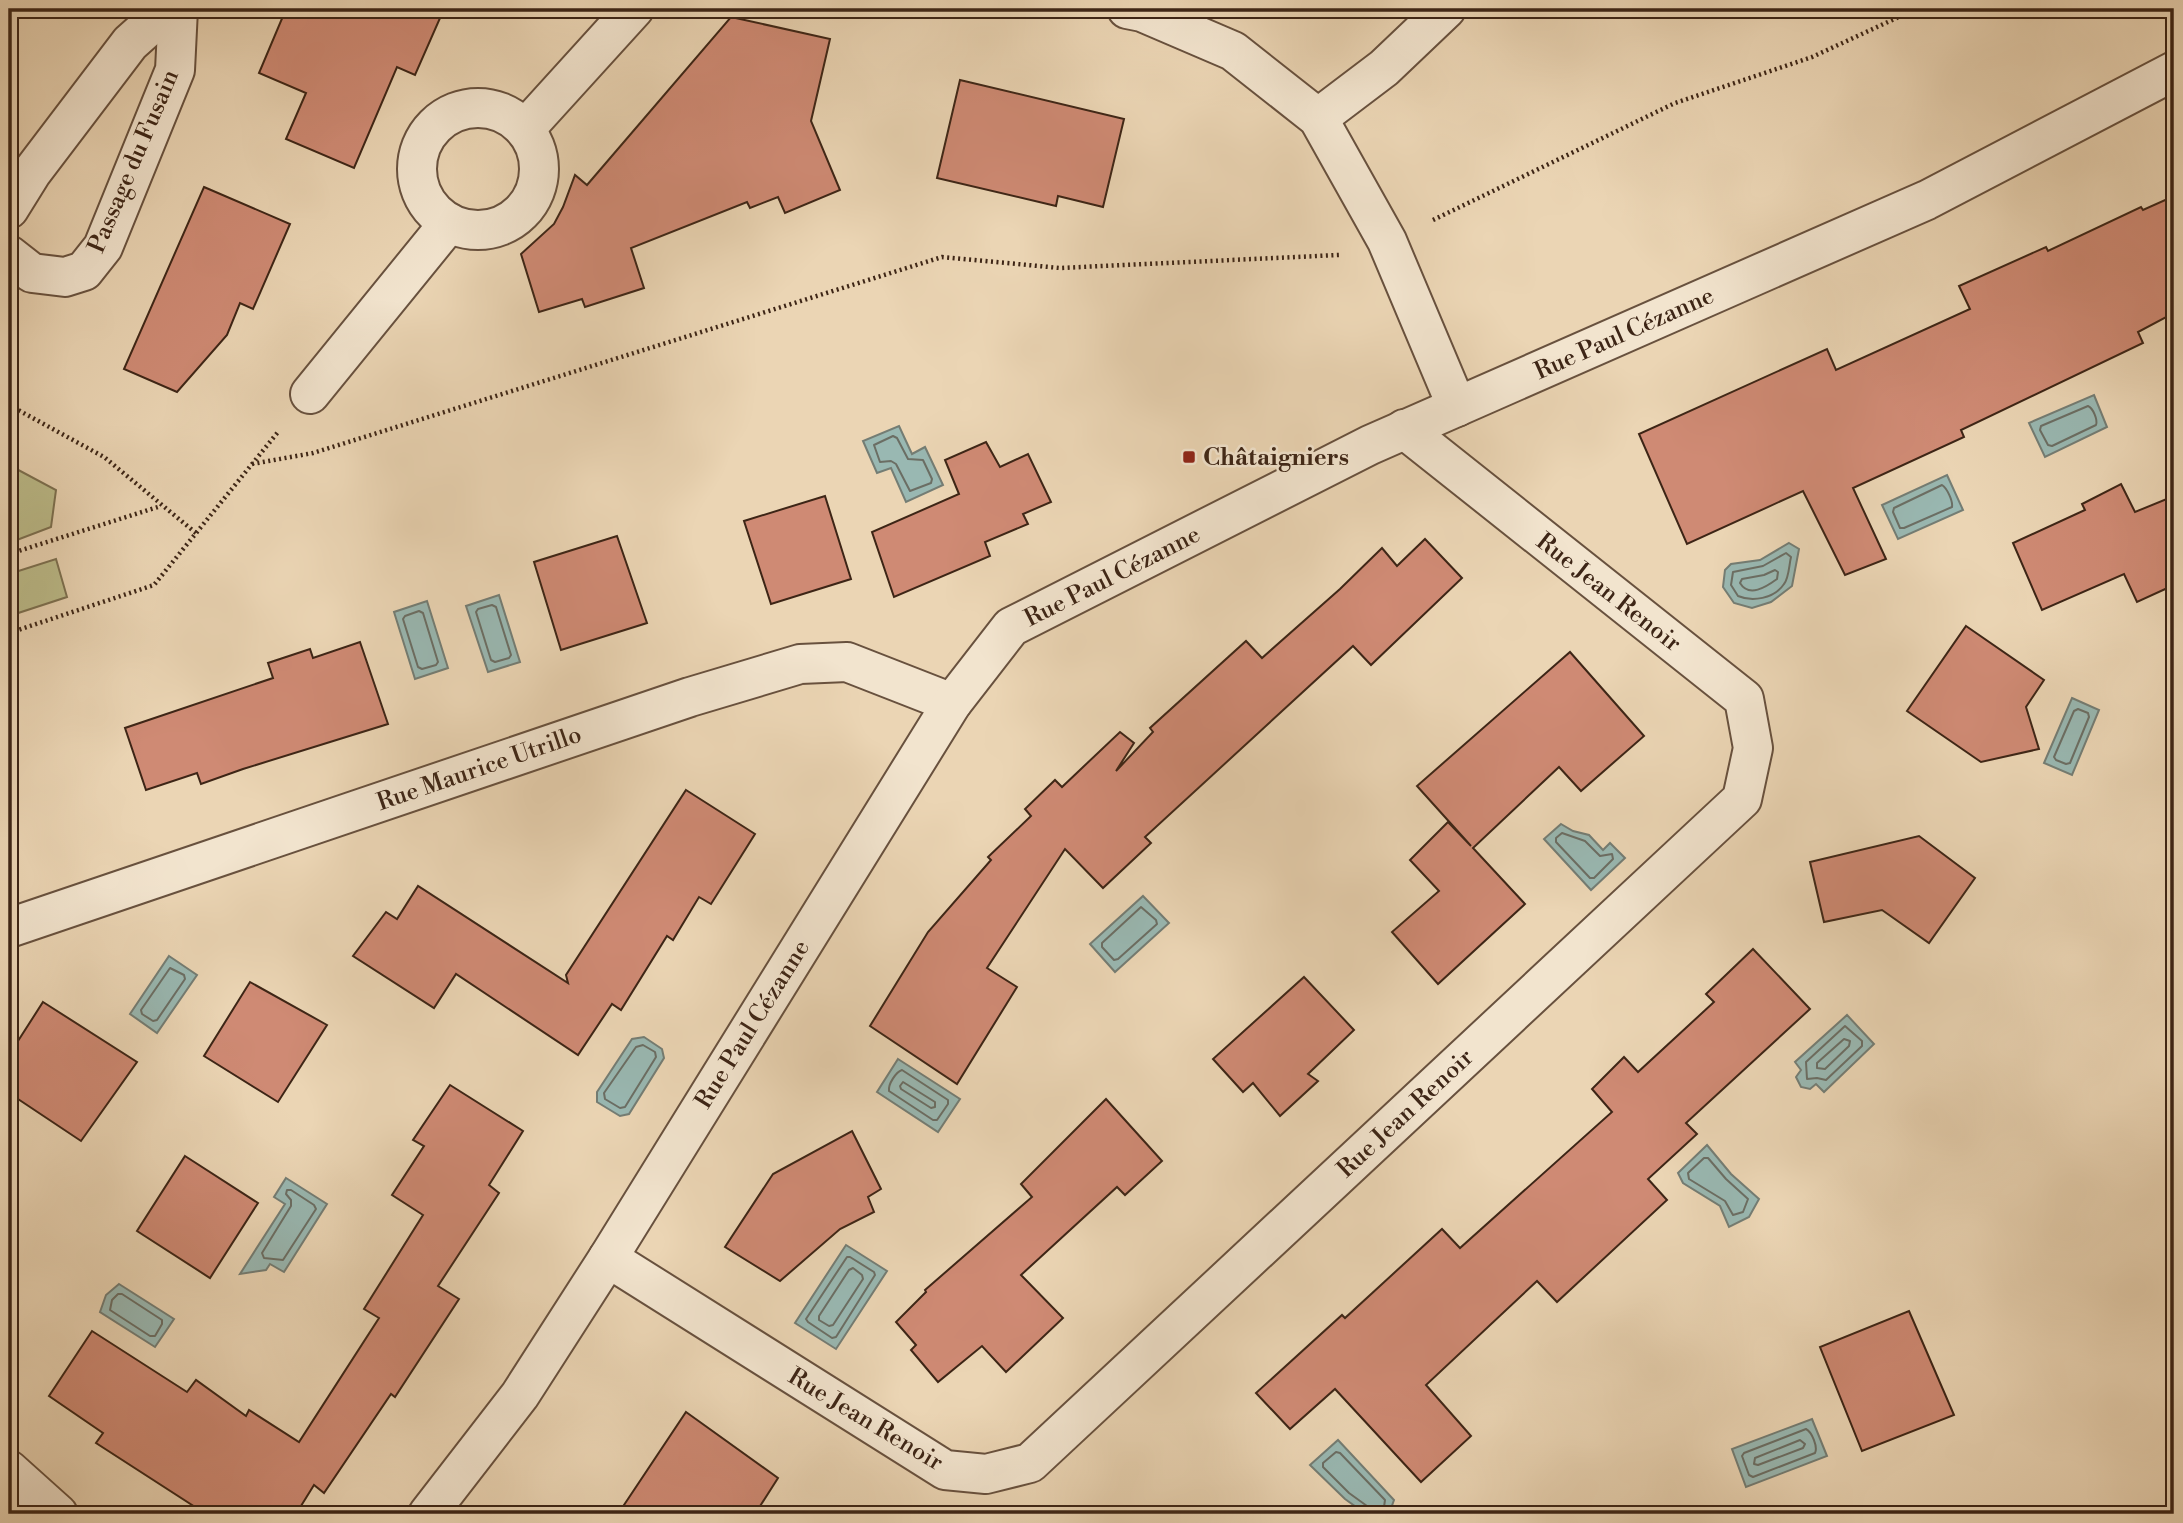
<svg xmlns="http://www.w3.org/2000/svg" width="2183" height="1523" font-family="'Libre Bodoni',serif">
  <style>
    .green { fill: #bcbc8a; stroke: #7c7050; stroke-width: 2 }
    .water { fill: #99b8b2; stroke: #747d74; stroke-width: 2 }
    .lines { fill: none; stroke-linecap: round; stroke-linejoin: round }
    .shore { stroke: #6b6e64; stroke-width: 2 }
    .building { fill: #cf8a74; stroke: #3d2516; stroke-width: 2 }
    .minor-casing { stroke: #68513e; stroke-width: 42 }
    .path { stroke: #3d2516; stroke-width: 4.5; stroke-dasharray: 2 3.5; stroke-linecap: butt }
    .minor { stroke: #f2e4ce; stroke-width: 38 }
    .poi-dot { fill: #8f2418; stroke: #f2e4ce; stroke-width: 2.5 }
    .labels { text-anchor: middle; stroke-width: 5; stroke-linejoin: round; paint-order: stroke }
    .street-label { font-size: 24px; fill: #3d2516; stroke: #f2e4ce }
    .poi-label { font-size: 24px; font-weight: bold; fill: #3d2516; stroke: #f2e4ce; text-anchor: start }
  </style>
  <rect width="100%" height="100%" fill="#ebd5b4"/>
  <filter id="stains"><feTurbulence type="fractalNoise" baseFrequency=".00286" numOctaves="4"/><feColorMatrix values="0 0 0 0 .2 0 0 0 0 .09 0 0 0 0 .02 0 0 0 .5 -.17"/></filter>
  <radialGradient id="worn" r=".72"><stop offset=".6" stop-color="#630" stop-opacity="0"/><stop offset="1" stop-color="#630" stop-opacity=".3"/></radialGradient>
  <g class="green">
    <polygon points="9,465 56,490 51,527 9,543"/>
    <polygon points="56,559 67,597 9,616 9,574"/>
  </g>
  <g class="water">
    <polygon points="2094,395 2107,427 2045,457 2029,423"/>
    <polygon points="899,426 912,454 925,447 943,485 906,502 891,468 877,473 863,441"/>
    <polygon points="1947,475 1963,510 1898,539 1882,505"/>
    <polygon points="1789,543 1799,549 1792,586 1771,602 1752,608 1734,603 1723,587 1725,570 1731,564 1760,560"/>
    <polygon points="499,595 520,662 488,672 466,606"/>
    <polygon points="427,601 448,668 415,679 394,612"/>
    <polygon points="2072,698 2099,710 2072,775 2044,763"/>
    <polygon points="1561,824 1573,831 1589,835 1603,850 1610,843 1625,858 1591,890 1544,839"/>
    <polygon points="1143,896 1169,923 1115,972 1090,944"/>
    <polygon points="169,956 197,975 157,1033 130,1014"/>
    <polygon points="1847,1015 1874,1044 1824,1092 1816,1084 1810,1089 1801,1087 1796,1077 1801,1070 1795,1062"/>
    <polygon points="644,1037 662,1049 664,1058 629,1114 620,1116 597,1102 597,1092 632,1039"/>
    <polygon points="898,1059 960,1099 938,1132 877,1092"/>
    <polygon points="1707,1145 1731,1174 1759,1199 1749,1217 1729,1227 1720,1206 1683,1183 1678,1173"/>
    <polygon points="286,1178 327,1204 284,1272 270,1264 266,1270 240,1274 285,1204 274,1197"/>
    <polygon points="846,1245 887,1271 836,1349 795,1323"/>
    <polygon points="119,1284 174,1319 155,1347 100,1312 106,1295"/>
    <polygon points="1812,1419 1827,1456 1746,1487 1732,1449"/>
    <polygon points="1338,1440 1394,1500 1389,1514 1366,1514 1345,1499 1310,1465"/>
  </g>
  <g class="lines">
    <g class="shore">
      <path d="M2088 406C2093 408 2098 420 2096 425L2052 446 2048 445 2040 430 2041 426Z"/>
      <polygon points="893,436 897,438 908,459 923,460 932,479 931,483 910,491 896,464 891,461 880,462 874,445"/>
      <path d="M1942 485C1947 488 1953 501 1952 507L1904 528H1900L1893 512 1894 508Z"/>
      <path d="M1786 553 1791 557C1789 565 1789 578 1784 584 1774 599 1752 602 1738 596L1731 585 1733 572 1763 566Z"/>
      <path d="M1775 570 1778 572 1777 579C1766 587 1749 598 1740 583L1742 579 1764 575Z"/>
      <polygon points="492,605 496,607 511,655 509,658 495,662 491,660 476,612 478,609"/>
      <polygon points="419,611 423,613 438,662 436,665 422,669 418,667 403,619 405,616"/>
      <polygon points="2078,709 2088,713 2089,717 2070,763 2066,764 2056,760 2054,757 2074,711"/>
      <polygon points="1562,833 1585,841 1600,856 1612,854 1613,859 1594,878 1590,878 1556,842 1556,838"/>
      <polygon points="1141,907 1156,920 1157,924 1118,959 1114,960 1102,947 1102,943"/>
      <polygon points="170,968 184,975 185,979 157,1020 153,1021 142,1014 141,1010"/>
      <polygon points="1845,1026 1862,1041 1862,1046 1826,1080 1817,1078 1807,1079 1806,1062"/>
      <polygon points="1844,1039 1850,1041 1849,1046 1825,1069 1817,1068 1817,1063"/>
      <polygon points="643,1045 655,1052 656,1057 625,1107 620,1108 605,1099 604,1093 636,1047"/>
      <path d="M902 1070 948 1100V1104L937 1120H933L889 1091C888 1084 896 1072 902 1070Z"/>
      <polygon points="903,1082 935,1102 935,1107 931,1108 901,1089 900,1086"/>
      <polygon points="1704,1158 1708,1158 1726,1179 1748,1199 1743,1212 1733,1215 1725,1201 1689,1179 1688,1173"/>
      <polygon points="287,1190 291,1190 314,1205 316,1209 283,1260 264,1258 262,1253 291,1206 291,1200 286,1194"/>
      <polygon points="847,1257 850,1257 874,1272 875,1275 836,1337 832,1338 808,1322 806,1319"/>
      <polygon points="853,1268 862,1275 863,1279 833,1325 829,1326 819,1320 819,1316 849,1270"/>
      <polygon points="118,1294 122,1294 162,1320 162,1324 155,1336 150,1336 110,1310 112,1300"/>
      <path d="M1806 1429C1812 1432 1818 1447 1815 1453L1753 1477 1749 1475 1742 1456 1744 1453Z"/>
      <polygon points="1800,1440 1805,1444 1803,1448 1758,1465 1754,1464 1755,1458"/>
      <polyline points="1369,1514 1367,1506 1349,1493 1323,1467 1323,1463 1336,1452 1340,1453 1385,1500 1383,1514"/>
    </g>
  </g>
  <g class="building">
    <polygon points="286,9 444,9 415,75 397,67 354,168 286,139 306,93 259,73"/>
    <polygon points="731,17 830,39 811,121 840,190 785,213 778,197 750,208 747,202 631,248 644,288 585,307 582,299 539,312 521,254 554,224 563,207 575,175 587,185"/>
    <polygon points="960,80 1124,119 1103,207 1058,196 1056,206 937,178"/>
    <polygon points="204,187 290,224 253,309 240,303 227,335 177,392 124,369"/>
    <polygon points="2174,196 2174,313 2138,332 2143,343 1961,430 1964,437 1853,488 1886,559 1845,575 1803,491 1687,544 1639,434 1827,349 1836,370 1970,309 1959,286 2046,247 2048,251 2141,207 2143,210"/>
    <polygon points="986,442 1000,467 1028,454 1051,502 1023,514 1028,524 985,542 990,556 894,597 872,532 959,494 945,460"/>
    <polygon points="2121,484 2135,512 2174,496 2174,585 2137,602 2124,574 2042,610 2013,543 2085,510 2082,504"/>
    <polygon points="825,496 851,579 771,604 744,521"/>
    <polygon points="617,536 647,623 561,650 534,562"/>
    <polygon points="1425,539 1462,578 1371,665 1353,646 1145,837 1151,843 1103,888 1065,849 987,968 1017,987 957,1084 870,1026 928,932 991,860 988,857 1031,816 1025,809 1055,780 1062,787 1120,732 1134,743 1116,771 1153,732 1150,728 1246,641 1262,658 1340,589 1382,548 1397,566"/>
    <polygon points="1966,626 2044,680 2026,707 2039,749 1981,762 1907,711"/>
    <polygon points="360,642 388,724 243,769 201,784 197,773 146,790 125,728 273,678 268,663 310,649 313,658"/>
    <polygon points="1570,652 1644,736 1581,791 1559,767 1473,848 1525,904 1438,984 1392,932 1439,891 1410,860 1448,822 1471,846 1417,786"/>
    <polygon points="686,790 755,834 711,904 699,897 673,940 667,936 621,1010 612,1004 578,1055 456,974 434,1008 353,956 386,912 397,919 418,886 568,983 566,975"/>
    <polygon points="1919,836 1975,878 1929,943 1882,910 1824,922 1810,862"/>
    <polygon points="1753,949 1810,1009 1686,1123 1697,1134 1648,1179 1667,1200 1557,1302 1537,1281 1426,1385 1471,1436 1421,1482 1335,1389 1290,1429 1256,1393 1342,1315 1345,1318 1442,1229 1460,1248 1612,1112 1592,1089 1624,1057 1638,1072 1714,1002 1706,994"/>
    <polygon points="1304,977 1354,1030 1308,1074 1318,1081 1280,1116 1253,1083 1243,1092 1213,1059"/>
    <polygon points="250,982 327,1025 278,1102 204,1056"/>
    <polygon points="43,1002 137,1062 81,1141 9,1093 9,1055"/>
    <polygon points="450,1085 523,1131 489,1185 499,1193 438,1286 459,1299 395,1397 391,1394 324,1493 314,1485 296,1514 206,1514 96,1443 103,1433 49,1396 92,1331 187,1392 196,1380 246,1416 249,1410 299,1442 379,1318 364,1309 423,1215 392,1195 424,1146 413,1140"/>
    <polygon points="1106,1099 1162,1161 1125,1195 1117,1187 1021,1275 1063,1318 1006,1372 982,1346 938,1382 911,1350 916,1345 896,1322 926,1292 925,1290 1032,1197 1021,1184"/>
    <polygon points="852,1131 881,1189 868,1197 874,1212 840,1229 780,1281 725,1247 773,1174"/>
    <polygon points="185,1156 258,1203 210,1278 137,1231"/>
    <polygon points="1909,1311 1954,1415 1862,1451 1820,1347"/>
    <polygon points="686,1412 778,1478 755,1514 618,1514"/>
  </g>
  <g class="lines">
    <g class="minor-casing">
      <g id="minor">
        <polyline points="1127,9 1142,12 1233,51 1318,118 1387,241 1457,407"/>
        <circle cx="478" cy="169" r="61"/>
        <polyline points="1318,118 1384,68 1446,9"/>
        <polyline points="525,129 634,9"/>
        <polyline points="9,209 32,172 130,43 168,9"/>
        <polyline points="9,255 32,273 65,277 84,271 103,247 175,70 178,9"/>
        <polyline points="310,394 449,223"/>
        <polyline points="9,928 690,697 800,664 847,662 952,703"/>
        <polyline points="608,1258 945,1470 986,1474 1030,1463 1742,799 1753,748 1744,699 1404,429"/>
        <polyline points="9,1470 58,1514"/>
        <polyline points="428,1514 520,1395 608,1258 952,703 1011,627 1370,445 1927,200 2174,71"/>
      </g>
    </g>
    <g class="path">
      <polyline points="1433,220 1675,103 1812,57 1916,9"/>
      <polyline points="9,405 104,457 196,533"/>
      <polyline points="252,464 313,453 942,257 1060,268 1339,255"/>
      <polyline points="9,554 161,506"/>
      <polyline points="9,633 154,585 278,432"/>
    </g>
    <use href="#minor" class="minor"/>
  </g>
  <rect class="poi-dot" x="1182" y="450" width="14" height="14" rx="3.5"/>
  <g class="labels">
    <g class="street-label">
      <text transform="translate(133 161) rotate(-67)" y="8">Passage du Fusain</text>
      <text transform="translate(1624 333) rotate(-24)" y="8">Rue Paul Cézanne</text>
      <text transform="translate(1112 576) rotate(-27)" y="8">Rue Paul Cézanne</text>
      <text transform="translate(1609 592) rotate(38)" y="8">Rue Jean Renoir</text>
      <text transform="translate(479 768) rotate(-19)" y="8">Rue Maurice Utrillo</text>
      <text transform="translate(752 1024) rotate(-58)" y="8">Rue Paul Cézanne</text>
      <text transform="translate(1405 1113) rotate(-43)" y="8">Rue Jean Renoir</text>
      <text transform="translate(866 1419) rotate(31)" y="8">Rue Jean Renoir</text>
    </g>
    <g class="poi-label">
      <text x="1203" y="465">Châtaigniers</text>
    </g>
  </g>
  <rect width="2183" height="1523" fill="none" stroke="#ebd5b4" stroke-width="35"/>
  <rect x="10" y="10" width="2162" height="1502" fill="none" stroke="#3d2516" stroke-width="3.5"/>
  <rect x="18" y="18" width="2148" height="1488" fill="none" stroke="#3d2516" stroke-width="2"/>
  <rect width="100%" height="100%" filter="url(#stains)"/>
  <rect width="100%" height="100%" fill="url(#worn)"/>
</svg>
